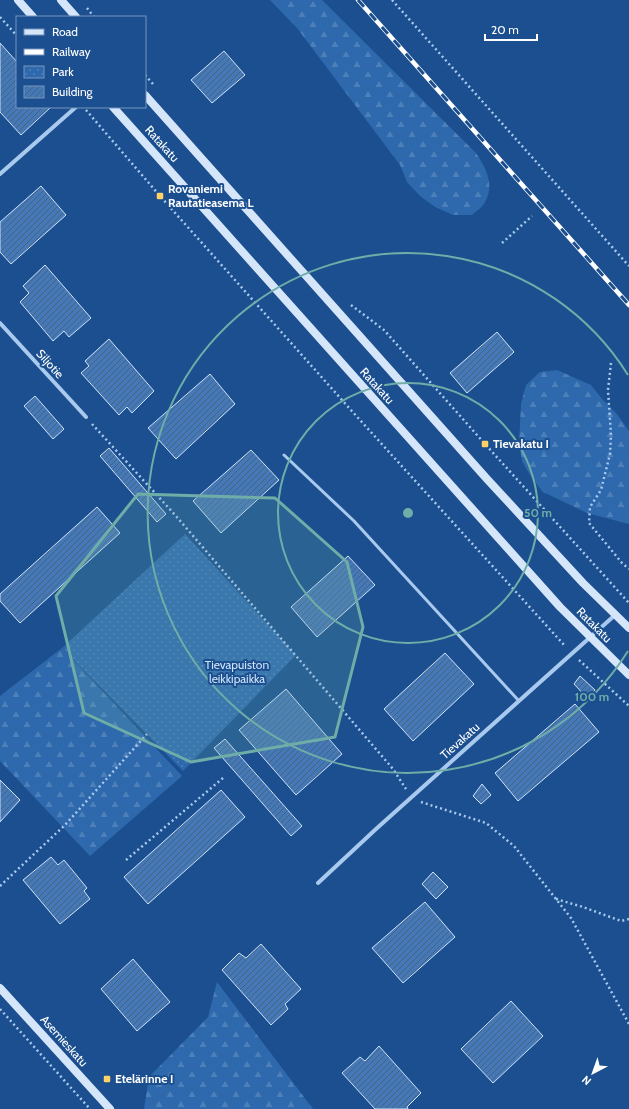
<svg xmlns="http://www.w3.org/2000/svg" width="629" height="1109" font-family="Cabin,sans-serif">
  <style>
    .forest { fill: url(#forest-firs) }
    .park { fill: url(#park-dots) }
    .building { fill: url(#building-hatch); stroke: #cfe3fa }
    .lines { fill: none; stroke-linecap: round; stroke-linejoin: round }
    .path { stroke: #a9c9ee; stroke-width: 2.5; stroke-dasharray: 2 3; stroke-linecap: butt }
    .lane { stroke: #a9c9ee; stroke-width: 3 }
    .street { stroke: #a9c9ee; stroke-width: 4 }
    .secondary { stroke: #d6e6fa; stroke-width: 8 }
    .rail-casing { stroke: #fff; stroke-width: 4.5 }
    .rail { stroke: #1b4f8f; stroke-width: 3; stroke-dasharray: 9; stroke-linecap: butt }
    .marked { fill: #6fada8; fill-opacity: 0.2; stroke: #6fada8; stroke-width: 3; stroke-linejoin: round }
    .ring { fill: none; stroke: #6fada8; stroke-width: 2 }
    .poi-dot { fill: #ffd166; stroke: #1b4f8f; stroke-width: 1.5 }
    .labels { text-anchor: middle; stroke-width: 4; stroke-linejoin: round; paint-order: stroke }
    .street-label { font-size: 12px; fill: #fff; stroke: #1b4f8f }
    .poi-label { font-size: 12px; font-weight: bold; fill: #fff; stroke: #1b4f8f; text-anchor: start }
    .park-label { font-size: 12px; fill: #cfe3fa; stroke: #1b4f8f }
    .centre { fill: #6fada8; stroke: #1b4f8f; stroke-width: 2 }
    .ring-label { font-size: 12px; text-anchor: middle; font-weight: bold; fill: #6fada8; stroke: #1b4f8f; stroke-width: 4; stroke-linejoin: round; paint-order: stroke }
  </style>
  <defs>
    <pattern id="forest-firs" width="22" height="20" patternUnits="userSpaceOnUse"><rect width="22" height="20" fill="#2e69ad"/><path d="M5 1l3.5 6h-7zM16 11l3.5 6h-7z" fill="#4d80b9"/></pattern>
    <pattern id="park-dots" width="8" height="8" patternUnits="userSpaceOnUse"><rect width="8" height="8" fill="#2e69ad"/><path d="M2 2h.1M6 6h.1" fill="none" stroke="#4d80b9" stroke-width="1.8" stroke-linecap="round"/></pattern>
    <pattern id="building-hatch" width="6" height="6" patternUnits="userSpaceOnUse"><rect width="6" height="6" fill="#4478b7"/><path d="M-1 1l2-2M0 6l6-6M5 7l2-2" fill="none" stroke="#486282"/></pattern>
  </defs>
  <rect width="100%" height="100%" fill="#1b4f8f"/>
  <g class="forest">
    <path d="M270 0H322L476 153C486 168 495 185 485 202 483 207 476 211 472 215H453L435 207 420 196 407 182 400 165 297 28Z"/>
    <polygon points="557,370 591,385 603,400 616,413 629,431 629,524 587,513 543,492 531,477 522,461 519,443 521,404 526,385 540,372"/>
    <polygon points="62,648 182,776 90,856 0,761 0,696"/>
    <polygon points="217,982 313,1109 144,1109 149,1077 208,1017"/>
  </g>
  <polygon class="park" points="185,534 296,655 183,771 62,648"/>
  <g class="building">
    <polygon points="0,43 17,62 17,107 51,107 21,135 0,112"/>
    <polygon points="224,51 245,75 212,103 191,80"/>
    <polygon points="41,186 66,215 11,264 0,252 0,222"/>
    <polygon points="45,265 91,318 69,337 64,331 53,341 20,302 29,293 23,286"/>
    <polygon points="497,332 514,352 467,393 450,373"/>
    <polygon points="109,339 154,391 132,413 127,407 119,415 81,373 89,366 85,361"/>
    <polygon points="210,374 235,404 176,459 148,428"/>
    <polygon points="35,396 64,429 53,439 24,406"/>
    <polygon points="109,448 166,514 157,522 100,456"/>
    <polygon points="251,450 279,480 221,533 193,501"/>
    <polygon points="97,507 120,533 20,623 0,601 0,594"/>
    <polygon points="348,556 375,585 317,637 291,607"/>
    <polygon points="445,653 474,684 413,741 384,709"/>
    <polygon points="580,676 595,690 587,698 574,684"/>
    <polygon points="286,689 342,754 296,795 239,730"/>
    <polygon points="575,704 599,732 518,801 495,773"/>
    <polygon points="225,739 302,826 291,836 214,748"/>
    <polygon points="0,780 20,800 0,822"/>
    <polygon points="482,784 491,795 481,804 473,796"/>
    <polygon points="221,790 245,817 148,904 124,877"/>
    <polygon points="51,857 58,865 64,860 87,888 84,891 90,899 60,924 23,880"/>
    <polygon points="433,872 448,887 436,899 422,884"/>
    <polygon points="425,902 455,937 403,983 372,948"/>
    <polygon points="261,944 301,989 285,1004 288,1009 271,1025 222,970 239,953 246,958"/>
    <polygon points="133,959 170,1002 137,1031 101,989"/>
    <polygon points="511,1001 543,1036 493,1083 461,1049"/>
    <polygon points="379,1046 421,1093 407,1107 408,1109 375,1109 342,1073 360,1057 365,1061"/>
  </g>
  <g class="lines">
    <g class="path">
      <polyline points="392,0 629,266"/>
      <polyline points="87,8 94,17"/>
      <polyline points="0,17 17,36"/>
      <polyline points="145,75 153,84"/>
      <polyline points="86,110 160,196 350,409 565,646"/>
      <polyline points="502,243 532,216"/>
      <polyline points="351,305 384,330 485,444 629,603"/>
      <polyline points="611,363 608,390 611,435 610,454 601,490 590,507 589,523 622,563 629,569"/>
      <polyline points="92,424 176,516 393,769 406,789"/>
      <polyline points="579,660 629,706"/>
      <polyline points="421,802 486,823 514,846 571,918 629,1024"/>
      <polyline points="126,860 223,778"/>
      <polyline points="0,886 65,825 147,734"/>
      <polyline points="556,899 583,907 621,921 629,919"/>
      <polyline points="0,1009 90,1109"/>
    </g>
    <polyline class="lane" points="284,455 354,521 519,701"/>
    <g class="street">
      <polyline points="0,174 76,107"/>
      <polyline points="0,323 86,417"/>
      <polyline points="318,883 376,829 615,615"/>
    </g>
    <g class="secondary">
      <polyline points="18,0 33,17"/>
      <polyline points="61,0 76,17"/>
      <polyline points="145,95 487,479 583,583 629,628"/>
      <polyline points="113,107 560,607 629,675"/>
      <polyline points="0,988 110,1109"/>
    </g>
    <g class="rail-casing">
      <polyline id="rail" points="358,0 629,305"/>
    </g>
    <use href="#rail" class="rail"/>
  </g>
  <path class="marked" d="M138 494 275 498 347 562 363 627 335 737 191 762 84 713 56 596Z"/>
  <g class="ring">
    <circle cx="408" cy="513" r="130"/>
    <path d="M628 651A260 260 0 1 1 628 375"/>
  </g>
  <g class="poi-dot">
    <rect x="156" y="192" width="8" height="8" rx="2"/>
    <rect x="481" y="440" width="8" height="8" rx="2"/>
    <rect x="103" y="1075" width="8" height="8" rx="2"/>
  </g>
  <g class="labels">
    <g class="street-label">
      <text transform="translate(162 144) rotate(48)" y="4">Ratakatu</text>
      <text transform="translate(50 364) rotate(48)" y="4">Siljotie</text>
      <text transform="translate(377 386) rotate(48)" y="4">Ratakatu</text>
      <text transform="translate(594 625) rotate(45)" y="4">Ratakatu</text>
      <text transform="translate(460 741) rotate(-42)" y="4">Tievakatu</text>
      <text transform="translate(64 1041) rotate(48)" y="4">Asemieskatu</text>
    </g>
    <g class="poi-label">
      <text x="168" y="193">Rovaniemi<tspan x="168" dy="14">Rautatieasema L</tspan></text>
      <text x="493" y="448">Tievakatu I</text>
      <text x="115" y="1083">Etelärinne I</text>
    </g>
    <g class="park-label">
      <text x="237" y="669">Tievapuiston<tspan x="237" dy="14">leikkipaikka</tspan></text>
    </g>
  </g>
  <circle cx="408" cy="513" r="6" class="centre"/>
  <g class="ring-label">
    <text x="538" y="517">50 m</text>
    <text x="592" y="701">100 m</text>
  </g>
  <rect x="16" y="16" width="130" height="92" fill="#1b4f8f" stroke="#7695bc"/>
  <rect x="24" y="29" width="20" height="6" fill="#d6e6fa" stroke="#7695bc"/>
  <text x="52" y="36" font-size="12" fill="#ffffff">Road</text>
  <rect x="24" y="49" width="20" height="6" fill="#ffffff" stroke="#7695bc"/>
  <text x="52" y="56" font-size="12" fill="#ffffff">Railway</text>
  <rect x="24" y="66" width="20" height="12" fill="url(#park-dots)" stroke="#7695bc"/>
  <text x="52" y="76" font-size="12" fill="#ffffff">Park</text>
  <rect x="24" y="86" width="20" height="12" fill="url(#building-hatch)" stroke="#7695bc"/>
  <text x="52" y="96" font-size="12" fill="#ffffff">Building</text>
  <g transform="translate(593 1073) rotate(221)" stroke="#1b4f8f" stroke-width="3" paint-order="stroke">
  <path d="M0-3L7 15L0 10L-7 15Z" fill="#ffffff"/>
  <text y="-6" font-size="11" font-weight="bold" text-anchor="middle" fill="#ffffff">N</text>
  </g>
  <path d="M485 34v6h52v-6" fill="none" stroke="#ffffff" stroke-width="2"/>
  <text x="491" y="34" font-size="12" fill="#ffffff" stroke="#1b4f8f" stroke-width="3" paint-order="stroke">20 m</text>
</svg>
